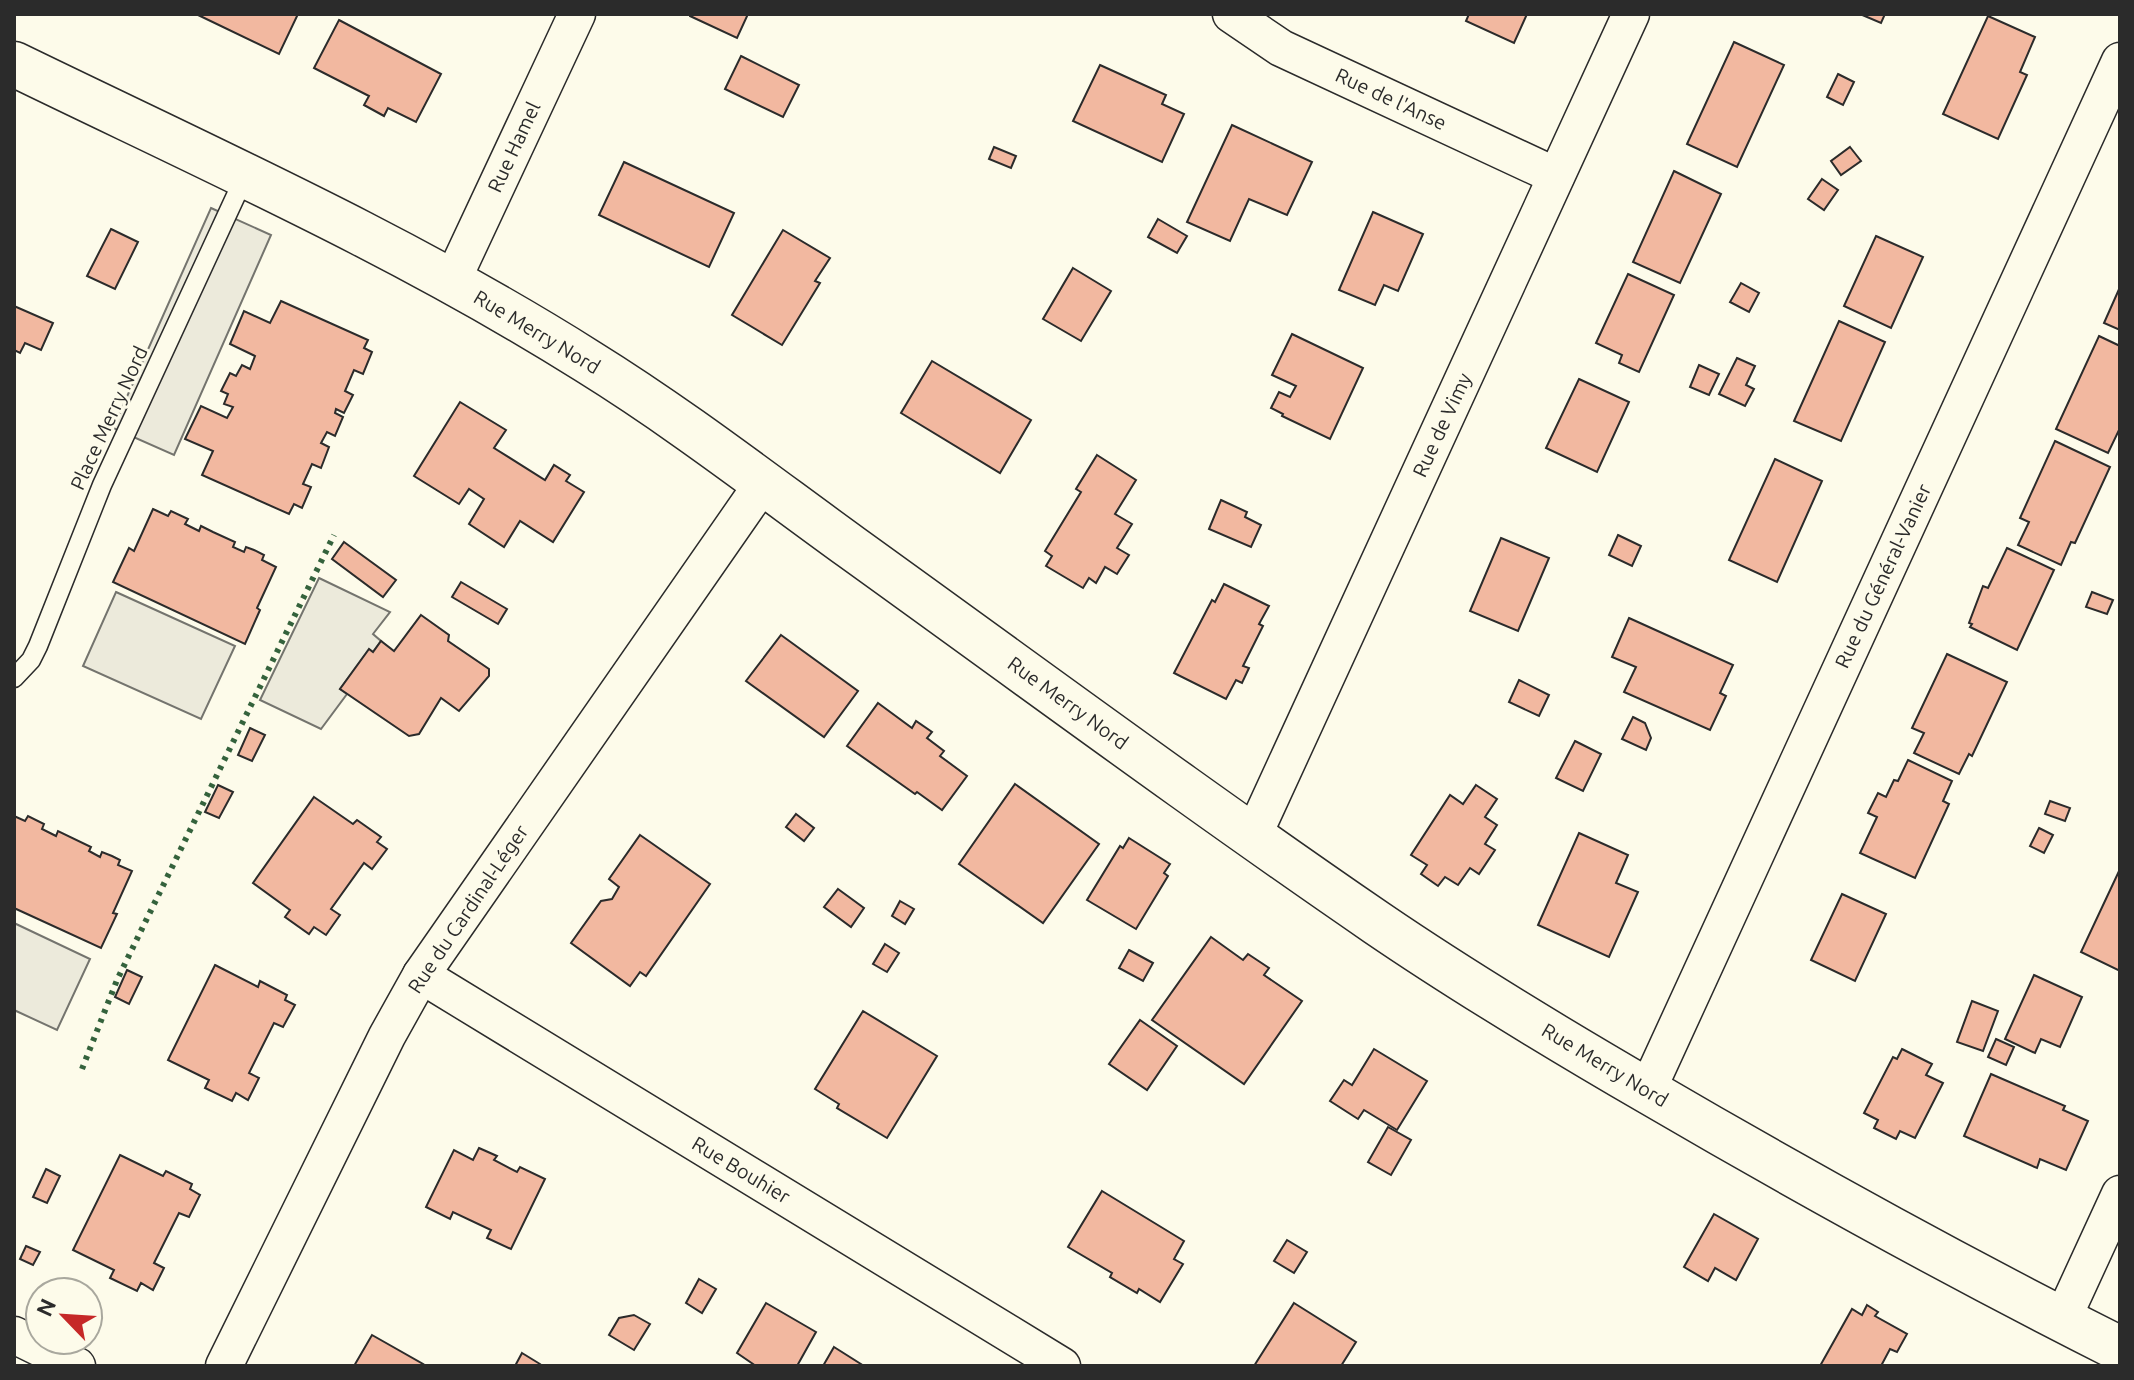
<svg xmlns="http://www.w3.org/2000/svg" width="2134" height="1380" font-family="Ubuntu,sans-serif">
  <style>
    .parking { fill: #eceadb; stroke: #74746e; stroke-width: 2 }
    .building { fill: #f2b8a0; stroke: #2b2b2b; stroke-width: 2 }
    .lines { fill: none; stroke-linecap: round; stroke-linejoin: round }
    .lane-casing { stroke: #2b2b2b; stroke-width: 21 }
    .street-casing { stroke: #2b2b2b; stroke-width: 39 }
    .secondary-casing { stroke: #2b2b2b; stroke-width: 47 }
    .lane { stroke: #fdfbea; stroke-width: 18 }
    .street { stroke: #fdfbea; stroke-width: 36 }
    .secondary { stroke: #fdfbea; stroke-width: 44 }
    .hedge { stroke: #34623c; stroke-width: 6; stroke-dasharray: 4 6; stroke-linecap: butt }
    .labels { text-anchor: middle; stroke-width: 6; stroke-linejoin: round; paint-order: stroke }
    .street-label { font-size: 20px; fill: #2b2b2b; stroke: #fdfbea }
  </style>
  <rect width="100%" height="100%" fill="#fdfbea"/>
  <g class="parking">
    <polygon points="211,208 271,235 174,455 113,428"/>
    <polygon points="319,578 390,612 373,634 381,641 373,652 369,650 340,689 347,694 321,729 260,700"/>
    <polygon points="116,592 235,646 201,719 83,666"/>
    <polygon points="14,923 90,959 57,1030 14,1010"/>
  </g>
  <g class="building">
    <polygon points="196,14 298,14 279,54"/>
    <polygon points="690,14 748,14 737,38 690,16"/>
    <polygon points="1469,14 1527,14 1514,43 1466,21"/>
    <polygon points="1860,14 1885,14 1881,23"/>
    <polygon points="1988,16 2035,37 2020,72 2027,75 1998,139 1943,114"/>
    <polygon points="339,20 441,74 416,122 388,108 384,116 364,105 369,96 314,68"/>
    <polygon points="1734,42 1784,65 1737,167 1687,144"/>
    <polygon points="741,56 799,85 783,117 725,89"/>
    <polygon points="1100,65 1166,95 1162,104 1184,114 1162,162 1073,121"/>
    <polygon points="1838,74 1854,82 1843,105 1827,97"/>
    <polygon points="1232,125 1312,162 1287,215 1249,199 1230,241 1187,222"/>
    <polygon points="994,147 1016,156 1011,168 989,159"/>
    <polygon points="1850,147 1861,161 1841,175 1831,161"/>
    <polygon points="624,162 734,213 709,267 599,215"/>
    <polygon points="1674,171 1721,194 1680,283 1633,262"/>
    <polygon points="1822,179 1838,190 1824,210 1808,199"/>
    <polygon points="1373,212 1423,234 1398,291 1384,285 1375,305 1339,290"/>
    <polygon points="1158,219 1187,236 1177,253 1148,237"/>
    <polygon points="111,229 138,242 115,289 87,276"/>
    <polygon points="783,230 830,258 815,281 820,283 782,345 732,315"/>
    <polygon points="1876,236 1923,257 1891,328 1844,306"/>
    <polygon points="1073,268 1111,291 1081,341 1043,319"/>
    <polygon points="1628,274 1674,295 1639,372 1619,363 1622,355 1596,343"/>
    <polygon points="1741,283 1759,293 1749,312 1730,302"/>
    <polygon points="2120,287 2120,330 2104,323"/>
    <polygon points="281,301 368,340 364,348 372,352 363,374 354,370 345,391 353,395 344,413 336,409 335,413 343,417 335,436 327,432 321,443 329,447 321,468 312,464 303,484 311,487 302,508 294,504 289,514 202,475 213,451 185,439 201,406 227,418 233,407 224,404 228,394 221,391 230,373 236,376 242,365 250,369 255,356 230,344 244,311 270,323"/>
    <polygon points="14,306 53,323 41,350 25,343 20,353 14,350"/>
    <polygon points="1839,321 1885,342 1841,441 1794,421"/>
    <polygon points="1292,334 1363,368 1330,439 1282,416 1283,414 1271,408 1279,392 1290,397 1296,386 1272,375"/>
    <polygon points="2099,336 2120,346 2120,428 2108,453 2056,429"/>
    <polygon points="1737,358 1755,366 1746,385 1754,389 1745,406 1719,394"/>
    <polygon points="932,361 1031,420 1000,473 901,413"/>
    <polygon points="1699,365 1719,374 1709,395 1690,387"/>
    <polygon points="1579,379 1629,402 1597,472 1546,448"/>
    <polygon points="460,402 506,430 494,448 545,480 554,465 570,475 566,481 584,492 553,542 520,521 504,547 469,524 484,499 469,489 459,504 414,476"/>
    <polygon points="2055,441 2110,467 2075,543 2071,542 2061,565 2018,545 2029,522 2020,518"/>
    <polygon points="1097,455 1136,480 1115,514 1132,524 1117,548 1129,555 1117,574 1105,567 1096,583 1089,578 1083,588 1046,566 1052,556 1045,551 1081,492 1076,489"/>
    <polygon points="1775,459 1822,481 1777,582 1729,560"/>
    <polygon points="1221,500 1247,512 1245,517 1261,525 1251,547 1209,529"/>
    <polygon points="153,509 168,516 171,511 188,519 185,524 199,531 201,526 213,532 235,542 233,547 244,552 246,547 254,550 264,555 262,560 276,567 257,608 260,610 245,644 113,582 129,548 134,551"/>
    <polygon points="1618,535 1641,546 1632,566 1609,555"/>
    <polygon points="1501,538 1549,558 1518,631 1470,611"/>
    <polygon points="344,542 396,580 383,597 332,559"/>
    <polygon points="2007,548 2054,570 2017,650 1970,627 1972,624 1969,623 1983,586 1988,588"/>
    <polygon points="461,582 507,609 498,624 452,597"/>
    <polygon points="1224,584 1269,606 1259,624 1263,626 1243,666 1249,668 1242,683 1236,680 1226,699 1174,673 1212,600 1215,602"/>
    <polygon points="2092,592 2113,600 2107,614 2086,607"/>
    <polygon points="421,615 449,635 448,641 489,669 489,676 459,711 441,698 419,734 409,736 340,689 369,649 373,652 381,641 394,651"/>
    <polygon points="1629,618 1733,665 1720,693 1726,696 1710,730 1624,692 1636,667 1612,657"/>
    <polygon points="781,635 858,691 824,737 746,681"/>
    <polygon points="1947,654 2007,682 1972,756 1969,754 1959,774 1914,753 1924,733 1912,728"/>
    <polygon points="1519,680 1549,695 1539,716 1509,702"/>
    <polygon points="878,703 912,728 916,721 932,732 927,738 944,751 940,756 967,776 942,810 917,792 915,794 847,746"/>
    <polygon points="1633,717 1645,723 1651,738 1646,750 1622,739"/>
    <polygon points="250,728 265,735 252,761 238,755"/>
    <polygon points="1575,741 1601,754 1583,791 1556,778"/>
    <polygon points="1908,760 1952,781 1943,801 1949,804 1915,878 1860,853 1877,817 1868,813 1878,793 1886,797 1894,780 1898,781"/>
    <polygon points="1015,784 1099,844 1043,923 959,864"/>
    <polygon points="218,785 233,792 219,818 205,812"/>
    <polygon points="1476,785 1497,799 1485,817 1497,825 1485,844 1495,850 1479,874 1470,868 1458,885 1445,877 1438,886 1421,874 1427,865 1411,855 1450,795 1463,804"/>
    <polygon points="314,797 353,824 357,820 381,837 377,842 387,849 372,869 364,863 331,909 340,915 326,935 314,927 309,934 285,917 290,910 253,883"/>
    <polygon points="2050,801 2070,808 2065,821 2045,814"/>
    <polygon points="796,814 814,828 804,841 786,827"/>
    <polygon points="14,816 25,821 28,816 44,824 42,829 56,836 58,831 91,847 89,851 100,857 102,852 112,856 120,860 118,865 132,871 113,913 117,914 101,948 14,908"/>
    <polygon points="2039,828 2053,835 2044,853 2030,846"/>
    <polygon points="1579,833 1628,855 1616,883 1638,892 1609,957 1538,925"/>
    <polygon points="640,835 710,884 646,976 640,972 630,986 571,943 601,901 612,899 619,887 609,879"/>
    <polygon points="1129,838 1170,864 1164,873 1168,876 1136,929 1087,900 1120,846 1123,848"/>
    <polygon points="2120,869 2120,971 2081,952"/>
    <polygon points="838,889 864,908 851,927 824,907"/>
    <polygon points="1842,894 1886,914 1855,981 1811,960"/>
    <polygon points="900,901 914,909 905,924 892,916"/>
    <polygon points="1211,937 1243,960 1248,954 1269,968 1264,975 1302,1001 1244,1084 1152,1020"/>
    <polygon points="885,944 899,953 887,972 873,964"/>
    <polygon points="1129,950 1153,963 1143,981 1119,968"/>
    <polygon points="215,965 258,987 260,981 287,995 285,1000 295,1005 283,1027 274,1023 249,1073 259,1078 248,1100 236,1093 232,1101 205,1088 209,1080 168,1060"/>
    <polygon points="127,970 142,977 129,1004 115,997"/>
    <polygon points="2034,975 2082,997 2060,1047 2041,1039 2035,1053 2005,1039"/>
    <polygon points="1972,1001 1998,1011 1983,1051 1957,1042"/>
    <polygon points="863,1011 937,1056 887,1138 837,1108 839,1104 815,1089"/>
    <polygon points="1140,1020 1177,1046 1147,1090 1109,1064"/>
    <polygon points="1996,1039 2014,1047 2006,1065 1988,1057"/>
    <polygon points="1374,1049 1427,1081 1397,1130 1364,1110 1358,1119 1330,1101 1344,1080 1352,1085"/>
    <polygon points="1902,1049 1932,1064 1926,1075 1943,1083 1915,1138 1900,1131 1896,1139 1874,1128 1878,1120 1864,1113 1893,1057 1897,1059"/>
    <polygon points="1991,1074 2065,1106 2063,1110 2088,1121 2066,1170 2040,1159 2037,1168 1964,1136"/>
    <polygon points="1388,1127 1411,1140 1391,1175 1368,1162"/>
    <polygon points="479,1148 497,1156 494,1160 517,1172 520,1167 545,1179 511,1249 487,1238 491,1230 453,1212 450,1219 426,1207 454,1150 473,1160"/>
    <polygon points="120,1155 163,1176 166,1171 192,1184 190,1189 200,1195 189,1217 179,1213 154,1263 164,1268 153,1290 141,1283 137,1291 110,1278 114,1270 73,1250"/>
    <polygon points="46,1169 60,1176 47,1203 33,1197"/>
    <polygon points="1102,1191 1184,1241 1174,1259 1183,1264 1160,1302 1139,1289 1137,1293 1110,1277 1112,1273 1068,1247"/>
    <polygon points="1714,1214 1758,1239 1736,1280 1715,1268 1708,1281 1684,1267"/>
    <polygon points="1287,1240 1307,1252 1294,1273 1274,1261"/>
    <polygon points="26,1246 40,1252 33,1265 20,1259"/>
    <polygon points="699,1279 716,1289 702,1313 686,1303"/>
    <polygon points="766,1303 816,1332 797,1366 756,1366 737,1353"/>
    <polygon points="1294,1303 1356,1342 1341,1366 1254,1366"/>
    <polygon points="1867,1305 1878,1312 1875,1316 1907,1334 1897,1352 1890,1349 1881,1366 1820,1366 1852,1309 1862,1315"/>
    <polygon points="634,1315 650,1324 634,1350 609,1335 619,1318"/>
    <polygon points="372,1335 423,1364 421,1366 354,1366"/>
    <polygon points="834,1347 864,1366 823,1366"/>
    <polygon points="522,1353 540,1364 539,1366 515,1366"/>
  </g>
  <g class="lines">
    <g class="lane-casing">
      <polyline id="lane" points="14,678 31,660 38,646 102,485 245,176"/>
    </g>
    <g class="street-casing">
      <g id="street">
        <polyline points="1231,14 1281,48 1556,176"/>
        <polyline points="452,281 577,14"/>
        <polyline points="1253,836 1631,14"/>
        <polyline points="421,975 1062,1366"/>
        <polyline points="1647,1091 2120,61"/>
        <polyline points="2062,1320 2120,1194"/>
        <polyline points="14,1335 77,1366"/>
        <polyline points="224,1366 387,1036 421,975 763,483"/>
      </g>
    </g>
    <g class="secondary-casing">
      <path id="secondary" d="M14 64C207 158 405 246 587 361 679 418 764 484 851 547 1026 673 1199 801 1377 923 1465 983 1558 1039 1651 1093 1805 1183 1961 1269 2120 1349"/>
    </g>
    <use href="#lane" class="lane"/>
    <use href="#street" class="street"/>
    <use href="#secondary" class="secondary"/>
    <polyline class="hedge" points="82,1069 117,980 334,535"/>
  </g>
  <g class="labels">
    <g class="street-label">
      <text transform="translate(1391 99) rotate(25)" y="7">Rue de l'Anse</text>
      <text transform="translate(514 147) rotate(-65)" y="7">Rue Hamel</text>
      <text transform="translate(537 332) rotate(31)" y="7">Rue Merry Nord</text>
      <text transform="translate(109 418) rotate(-65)" y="7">Place Merry Nord</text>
      <text transform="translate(1442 425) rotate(-65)" y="7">Rue de Vimy</text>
      <text transform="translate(1883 576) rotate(-65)" y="7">Rue du Général-Vanier</text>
      <text transform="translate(1068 703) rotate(36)" y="7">Rue Merry Nord</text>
      <text transform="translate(468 909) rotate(-56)" y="7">Rue du Cardinal-Léger</text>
      <text transform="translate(1605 1065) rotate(31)" y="7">Rue Merry Nord</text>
      <text transform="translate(741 1170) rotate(31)" y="7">Rue Bouhier</text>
    </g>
  </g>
  <rect width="2134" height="1380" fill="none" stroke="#2b2b2b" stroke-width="32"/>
  <g transform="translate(64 1316) rotate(295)"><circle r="38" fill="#fdfbea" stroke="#a9a89e" stroke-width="2"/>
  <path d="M0-6L14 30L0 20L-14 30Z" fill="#c62828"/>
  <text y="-12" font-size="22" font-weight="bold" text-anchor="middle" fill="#2b2b2b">N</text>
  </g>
</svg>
